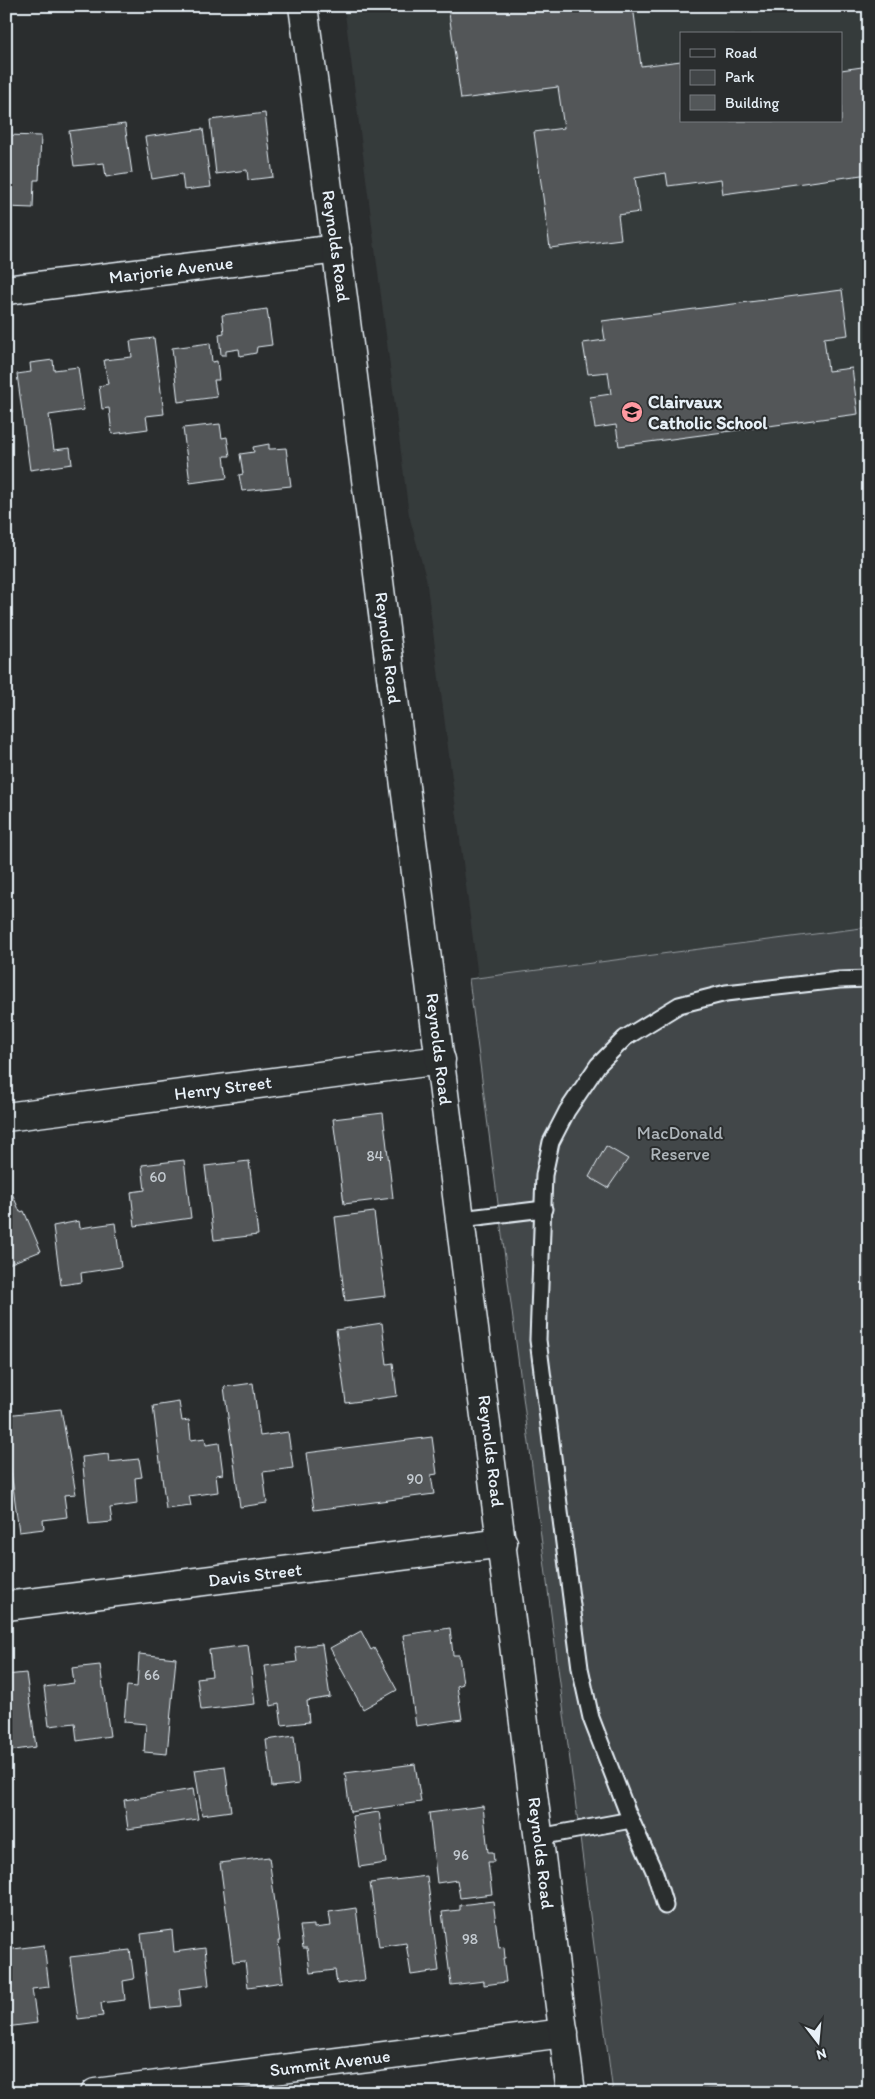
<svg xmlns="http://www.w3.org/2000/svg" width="875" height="2099" font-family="Itim,sans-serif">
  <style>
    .built { fill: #363a3b; fill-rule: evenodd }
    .green { fill: #424648; stroke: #959ca0 }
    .building { fill: #535759; stroke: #e8f1f8 }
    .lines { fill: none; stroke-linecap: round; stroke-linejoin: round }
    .service-casing { stroke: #e8f1f8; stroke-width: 19 }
    .minor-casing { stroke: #e8f1f8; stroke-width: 31 }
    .tertiary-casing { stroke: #e8f1f8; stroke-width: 31 }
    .service { stroke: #2a2d2e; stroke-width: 15 }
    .minor { stroke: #2a2d2e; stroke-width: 28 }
    .tertiary { stroke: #2a2d2e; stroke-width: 28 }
    .labels { text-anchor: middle; stroke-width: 4; stroke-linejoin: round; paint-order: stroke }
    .number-label { font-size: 15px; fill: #c3cad0 }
    .street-label { font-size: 18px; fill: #e8f1f8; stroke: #2a2d2e }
    .poi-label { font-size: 18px; font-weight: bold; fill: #e8f1f8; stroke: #2a2d2e; text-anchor: start }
    .park-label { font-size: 18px; fill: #aeb5ba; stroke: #2a2d2e }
  </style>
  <rect width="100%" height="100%" fill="#2a2d2e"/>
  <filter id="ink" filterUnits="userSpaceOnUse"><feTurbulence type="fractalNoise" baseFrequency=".02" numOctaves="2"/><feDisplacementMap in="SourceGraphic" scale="10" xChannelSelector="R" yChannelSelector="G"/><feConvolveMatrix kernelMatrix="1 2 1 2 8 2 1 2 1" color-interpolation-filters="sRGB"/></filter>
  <g filter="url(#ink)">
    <path class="built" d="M344 6H869V927L478 978 426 578 409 515ZM681 34H841V121H681Z"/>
    <polygon class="green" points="869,927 869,2093 613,2093 469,979"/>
    <g class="building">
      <polygon points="448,6 633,6 641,66 681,61 681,121 841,121 841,70 869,66 869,174 723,194 721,179 668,186 666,173 635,178 640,212 618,215 621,239 550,248 534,132 564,128 558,87 461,99"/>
      <polygon points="265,113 273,177 248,180 247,170 216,174 210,120"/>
      <polygon points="125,124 132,173 106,177 104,163 74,166 69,131"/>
      <polygon points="203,129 211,187 184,190 182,174 152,179 145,137"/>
      <polygon points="6,135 41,136 39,180 34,180 33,208 6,207"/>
      <polygon points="842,290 848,335 824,338 828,371 852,368 858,414 619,446 616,425 595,428 590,397 611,394 608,372 588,374 583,343 605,340 602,321"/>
      <polygon points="267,309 272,345 257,347 256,353 240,356 239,349 226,351 226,355 221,355 219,334 224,333 222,315"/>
      <polygon points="154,338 164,414 146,416 148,429 112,434 109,408 102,409 99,386 108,384 104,360 132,357 130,341"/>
      <polygon points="210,343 212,362 217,361 219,380 214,380 217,397 178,402 172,348"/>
      <polygon points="53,360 54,370 78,367 84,410 49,415 54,450 70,448 72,464 30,470 17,374 31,372 30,363"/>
      <polygon points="6,376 12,412 6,412"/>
      <polygon points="220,424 222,438 227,437 230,456 224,456 227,478 190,483 183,428"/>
      <polygon points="269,444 269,449 272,449 286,448 291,486 242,491 239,475 243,474 240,454 254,452 253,447"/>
      <polygon points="383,1113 393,1198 344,1204 333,1119"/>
      <polygon points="606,1146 628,1159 608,1188 589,1177"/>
      <polygon points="184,1160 191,1218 135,1226 131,1192 145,1190 142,1165"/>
      <polygon points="249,1161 258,1235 214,1240 205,1166"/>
      <polygon points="9,1186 20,1212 24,1211 41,1251 6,1265 6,1188"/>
      <polygon points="374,1212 385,1296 345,1301 335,1217"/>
      <polygon points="79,1221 80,1228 115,1223 121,1267 81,1273 82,1282 61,1285 53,1226"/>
      <polygon points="382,1323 387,1364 393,1363 397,1396 346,1403 336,1330"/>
      <polygon points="253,1383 260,1436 288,1432 293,1468 263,1472 267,1503 240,1507 224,1387"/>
      <polygon points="179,1402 182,1421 189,1420 191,1440 205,1438 206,1445 219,1443 223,1474 216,1475 218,1492 189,1496 191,1506 166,1509 153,1406"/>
      <polygon points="61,1409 76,1494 64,1495 67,1517 43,1520 44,1529 19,1532 6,1433 6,1415"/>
      <polygon points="432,1437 437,1474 431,1475 434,1494 314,1510 306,1453"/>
      <polygon points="108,1454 109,1462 139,1459 142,1477 135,1478 137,1504 110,1508 112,1522 89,1524 82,1457"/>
      <polygon points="450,1628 453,1655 459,1655 463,1684 457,1686 462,1719 416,1726 403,1635"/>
      <polygon points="361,1631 371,1650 374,1648 397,1690 363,1709 330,1648"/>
      <polygon points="322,1644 330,1697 307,1701 309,1722 282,1725 279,1704 271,1706 265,1666 297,1662 295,1647"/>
      <polygon points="248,1645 255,1704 201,1710 197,1678 212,1676 209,1650"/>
      <polygon points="139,1654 176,1658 167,1754 144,1752 146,1724 124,1722 127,1686 137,1687"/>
      <polygon points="100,1665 110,1736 77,1741 75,1723 49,1726 44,1687 74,1683 72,1668"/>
      <polygon points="26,1673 36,1747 8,1751 6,1675"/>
      <polygon points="294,1736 299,1784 272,1787 266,1740"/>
      <polygon points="415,1764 421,1802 350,1812 345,1773"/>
      <polygon points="225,1766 231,1811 202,1815 195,1770"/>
      <polygon points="193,1789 198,1819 128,1829 124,1800"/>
      <polygon points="483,1806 488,1852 493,1852 494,1862 488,1862 492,1894 460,1898 457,1880 437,1883 429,1813"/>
      <polygon points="379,1812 386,1863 359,1867 352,1816"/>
      <polygon points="269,1857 280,1941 278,1941 283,1982 248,1987 245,1961 233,1962 220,1863"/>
      <polygon points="427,1876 439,1971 411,1975 406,1943 379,1947 370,1883"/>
      <polygon points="493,1901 499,1948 504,1947 505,1958 503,1958 506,1982 484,1985 484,1981 451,1985 442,1912 460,1910 460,1905"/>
      <polygon points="356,1908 365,1980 337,1984 335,1970 310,1973 307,1948 303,1948 300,1926 314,1925 314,1928 331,1926 329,1912"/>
      <polygon points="172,1930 174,1952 205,1948 209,1985 179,1989 181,2006 150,2009 141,1934"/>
      <polygon points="44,1945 49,1987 32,1989 37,2023 6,2027 6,1950"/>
      <polygon points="130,1950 134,1979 123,1981 125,2000 101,2003 103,2016 78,2019 70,1957"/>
      <polygon points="723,2088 723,2093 693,2093 693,2090"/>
    </g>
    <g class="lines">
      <g class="service-casing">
        <g id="service">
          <polyline points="461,1219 544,1209"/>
          <polyline points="539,1837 631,1820"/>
          <polyline points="665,1906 655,1873 627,1811 591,1718 580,1668 538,1340 544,1175 551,1142 567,1111 598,1065 625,1038 679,1005 726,993 839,980 869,979"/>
        </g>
      </g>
      <g class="minor-casing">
        <g id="minor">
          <polyline points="6,290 337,249"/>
          <polyline points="6,1117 441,1060"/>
          <polyline points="6,1606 503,1543"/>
          <polyline points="95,2093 564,2033"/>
        </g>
      </g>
      <g class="tertiary-casing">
        <polyline id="tertiary" points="303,6 343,298 571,2093"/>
      </g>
      <use href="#service" class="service"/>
      <use href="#minor" class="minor"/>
      <use href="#tertiary" class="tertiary"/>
    </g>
  </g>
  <defs>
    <g id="school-disc" transform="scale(1.125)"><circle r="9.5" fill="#ff9aa2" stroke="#2a2d2e"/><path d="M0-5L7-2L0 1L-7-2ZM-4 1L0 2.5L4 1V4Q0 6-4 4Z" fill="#111"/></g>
  </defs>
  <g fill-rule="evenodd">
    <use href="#school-disc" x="632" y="412"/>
  </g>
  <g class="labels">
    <g class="number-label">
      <text x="375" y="1161">84</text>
      <text x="158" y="1182">60</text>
      <text x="415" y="1484">90</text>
      <text x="152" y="1680">66</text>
      <text x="461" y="1860">96</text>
      <text x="470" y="1944">98</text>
    </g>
    <g class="street-label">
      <text transform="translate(336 246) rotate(82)" y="6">Reynolds Road</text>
      <text transform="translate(171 270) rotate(-7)" y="6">Marjorie Avenue</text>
      <text transform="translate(388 648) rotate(83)" y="6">Reynolds Road</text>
      <text transform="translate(439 1049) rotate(83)" y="6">Reynolds Road</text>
      <text transform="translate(223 1088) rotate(-7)" y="6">Henry Street</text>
      <text transform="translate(491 1451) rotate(83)" y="6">Reynolds Road</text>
      <text transform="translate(255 1575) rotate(-7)" y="6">Davis Street</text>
      <text transform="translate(541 1853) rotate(83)" y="6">Reynolds Road</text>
      <text transform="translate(330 2063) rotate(-7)" y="6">Summit Avenue</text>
    </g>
    <g class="poi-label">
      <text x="648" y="408">Clairvaux<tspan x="648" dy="21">Catholic School</tspan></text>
    </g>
    <g class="park-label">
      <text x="680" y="1139">MacDonald<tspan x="680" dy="21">Reserve</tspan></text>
    </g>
  </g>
  <rect width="875" height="2099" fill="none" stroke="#2a2d2e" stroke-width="25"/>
  <rect x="12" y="12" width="850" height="2074" fill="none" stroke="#e8f1f8" stroke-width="2" filter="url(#ink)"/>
  <rect x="680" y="32" width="162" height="90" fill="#2a2d2e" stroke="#767b7f"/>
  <rect x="690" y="49" width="25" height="8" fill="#2a2d2e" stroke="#767b7f"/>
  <text x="725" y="58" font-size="15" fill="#e8f1f8">Road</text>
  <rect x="690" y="70" width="25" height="15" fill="#424648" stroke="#767b7f"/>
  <text x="725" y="82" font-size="15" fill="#e8f1f8">Park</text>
  <rect x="690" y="95" width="25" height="15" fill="#535759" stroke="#767b7f"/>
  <text x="725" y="108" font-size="15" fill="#e8f1f8">Building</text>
  <g transform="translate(818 2042) rotate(164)" stroke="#2a2d2e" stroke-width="4" paint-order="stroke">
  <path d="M0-4L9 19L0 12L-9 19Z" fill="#e8f1f8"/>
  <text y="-8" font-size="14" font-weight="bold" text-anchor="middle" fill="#e8f1f8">N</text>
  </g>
</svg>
